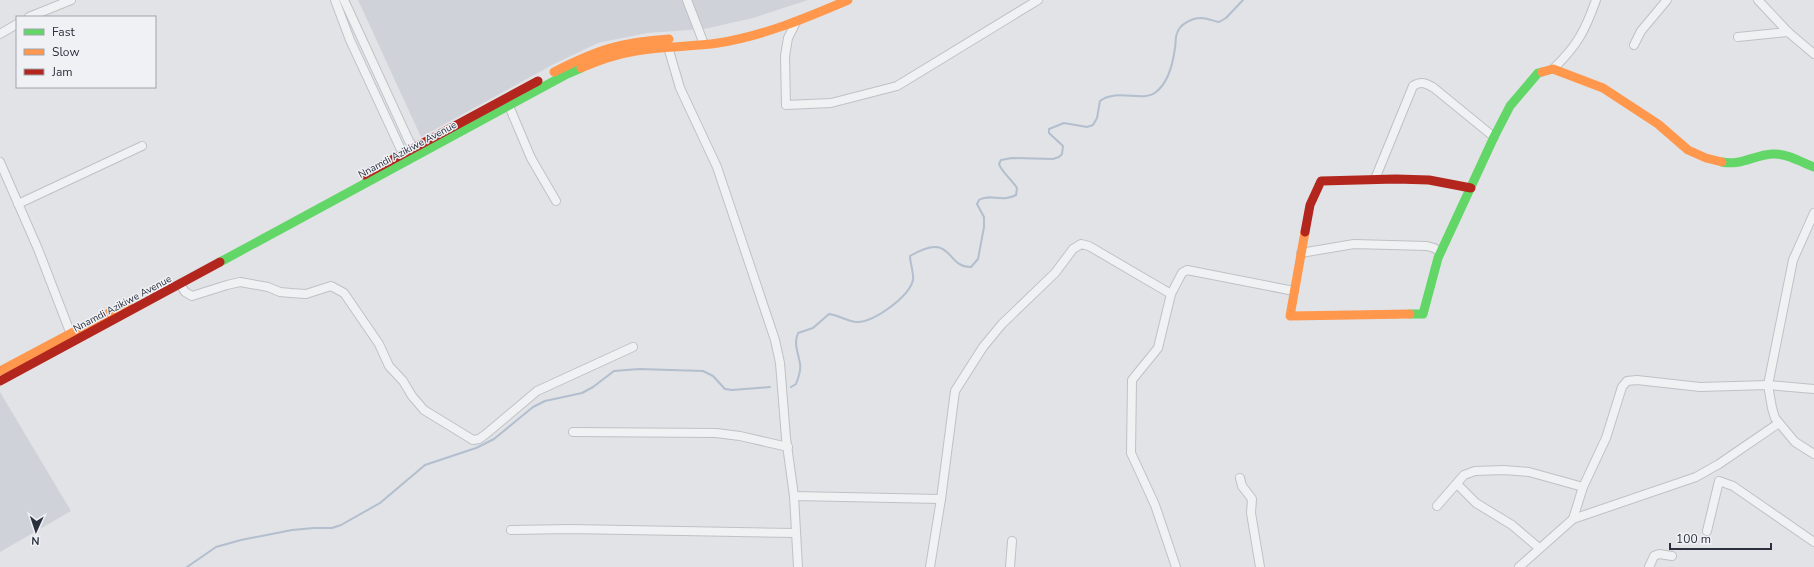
<svg xmlns="http://www.w3.org/2000/svg" width="1814" height="567" font-family="'Nunito Sans',sans-serif">
  <style>
    .built { fill: #d0d2d9 }
    .lines { fill: none; stroke-linecap: round; stroke-linejoin: round }
    .stream { stroke: #b3bece; stroke-width: 2 }
    .street-casing { stroke: #c0c1c4; stroke-width: 10 }
    .street { stroke: #f0f1f3; stroke-width: 8 }
    .fast { stroke: #63d668; stroke-width: 9 }
    .slow { stroke: #ff974d; stroke-width: 9 }
    .jam { stroke: #b3261e; stroke-width: 9 }
    .labels { text-anchor: middle; stroke-width: 3; stroke-linejoin: round; paint-order: stroke }
    .street-label { font-size: 10px; fill: #2a303d; stroke: #eff1f5 }
  </style>
  <rect width="100%" height="100%" fill="#e1e3e6"/>
  <g class="built">
    <polygon points="358,0 808,0 753,18 704,29 647,33 598,43 554,64 421,137"/>
    <polygon points="0,392 71,511 0,552"/>
  </g>
  <g class="lines">
    <g class="stream">
      <path d="M791 387 796 384C799 376 802 368 799 359 797 349 794 343 798 333L813 328 829 314C839 315 846 321 856 322 873 323 909 297 913 280 914 273 910 263 910 256 954 230 945 268 971 267L978 259 984 227V217L977 204 979 200C991 193 1001 203 1016 195L1017 188C1012 180 1001 171 999 164L1001 160 1012 158 1053 159 1059 157 1062 154 1063 146 1049 133V129L1064 123 1087 127 1093 125 1097 118 1100 101C1118 88 1142 103 1156 92 1169 82 1173 63 1175 48 1176 43 1175 38 1177 33 1180 24 1192 18 1201 18 1207 18 1213 21 1219 22L1226 18 1243 0"/>
      <polyline points="187,567 216,547 241,540 292,530 314,528 332,528 341,525 380,503 425,465 476,448 494,439 533,407 545,401 582,393 593,387 614,371 639,369 703,371 713,376 725,389 732,390 770,387"/>
    </g>
    <g class="street-casing">
      <g id="street">
        <polyline points="335,0 350,40 403,154"/>
        <polyline points="344,0 409,141 414,148"/>
        <polyline points="687,0 704,44"/>
        <polyline points="1758,0 1788,32 1814,54"/>
        <polyline points="29,17 71,0"/>
        <polyline points="796,22 788,38 785,56 786,105 831,103 897,86 1038,0"/>
        <polyline points="0,34 17,24"/>
        <polyline points="1738,37 1788,32"/>
        <polyline points="1634,45 1641,31 1667,0"/>
        <polyline points="668,47 680,88 717,167 775,340 780,363 786,438 794,496 798,567"/>
        <path d="M1553 69C1577 46 1585 31 1596 0"/>
        <polyline points="509,106 531,158 556,201"/>
        <polyline points="0,162 38,249 72,337"/>
        <path d="M1375 179 1413 86C1421 81 1426 83 1434 88L1494 137"/>
        <polyline points="18,204 142,146"/>
        <polyline points="1814,213 1793,260 1768,385 1772,408 1775,418 1795,442 1814,454"/>
        <polyline points="1301,253 1354,244 1427,246 1434,248 1440,252"/>
        <polyline points="180,284 185,292 192,296 227,285 240,282 268,287 280,292 291,293 306,294 331,286 344,293 379,344 389,366 403,381 412,396 424,410 473,440 479,439 486,434 537,391 633,347"/>
        <polyline points="573,432 716,433 740,436 788,447"/>
        <polyline points="1240,478 1242,486 1252,499 1251,513 1260,567"/>
        <polyline points="1457,484 1476,503 1512,525 1539,548"/>
        <polyline points="794,496 941,499"/>
        <polyline points="1437,506 1464,475 1475,471 1504,470 1529,472 1583,487"/>
        <polyline points="1573,519 1583,487 1606,438 1622,387 1627,381 1637,380 1700,387 1768,385 1814,389"/>
        <polyline points="511,530 571,529 796,533"/>
        <polyline points="1707,531 1719,481 1733,486 1814,542"/>
        <polyline points="930,567 941,499 955,391 983,347 1002,324 1055,273 1073,249 1081,244 1089,246 1171,294"/>
        <polyline points="1010,567 1012,541"/>
        <polyline points="1176,567 1155,505 1131,453 1132,380 1158,348 1171,294 1182,273 1187,270 1294,291"/>
        <polyline points="1519,567 1573,519 1696,477 1719,464 1779,423"/>
        <polyline points="1649,567 1654,556 1659,554 1672,556"/>
      </g>
    </g>
    <use href="#street" class="street"/>
    <g class="fast">
      <path d="M1722 162C1740 166 1755 155 1772 154 1786 153 1801 162 1814 167"/>
      <polyline points="220,262 567,74 581,68"/>
      <polyline points="1410,314 1423,314 1438,258 1494,137 1510,106 1538,73 1542,72"/>
    </g>
    <g class="slow">
      <path d="M581 68C599 60 617 54 636 51 663 46 691 47 718 43 763 36 806 18 848 0"/>
      <path d="M554 72C597 50 621 42 669 39"/>
      <polyline points="1542,72 1553,69 1603,88 1658,124 1688,150 1706,158 1722,162"/>
      <polyline points="1305,232 1290,316 1410,314"/>
      <polyline points="0,371 128,303"/>
    </g>
    <g class="jam">
      <polyline points="364,175 538,81"/>
      <polyline points="1305,232 1310,205 1321,181 1396,179 1429,180 1471,188"/>
      <polyline points="0,381 220,262"/>
    </g>
  </g>
  <g class="labels">
    <g class="street-label">
      <text transform="translate(407 149) rotate(-28)" y="4">Nnamdi Azikiwe Avenue</text>
      <text transform="translate(122 303) rotate(-28)" y="4">Nnamdi Azikiwe Avenue</text>
    </g>
  </g>
  <rect x="16" y="16" width="140" height="72" fill="#eff1f5" stroke="#a0a4ab"/>
  <rect x="24" y="29" width="20" height="6" fill="#63d668" stroke="#a0a4ab"/>
  <text x="52" y="36" font-size="12" fill="#2a303d">Fast</text>
  <rect x="24" y="49" width="20" height="6" fill="#ff974d" stroke="#a0a4ab"/>
  <text x="52" y="56" font-size="12" fill="#2a303d">Slow</text>
  <rect x="24" y="69" width="20" height="6" fill="#b3261e" stroke="#a0a4ab"/>
  <text x="52" y="76" font-size="12" fill="#2a303d">Jam</text>
  <g transform="translate(36 531) rotate(183)" stroke="#eff1f5" stroke-width="3" paint-order="stroke">
  <path d="M0-3L7 15L0 10L-7 15Z" fill="#2a303d"/>
  <text y="-6" font-size="11" font-weight="bold" text-anchor="middle" fill="#2a303d">N</text>
  </g>
  <path d="M1670 543v6h101v-6" fill="none" stroke="#2a303d" stroke-width="2"/>
  <text x="1676" y="543" font-size="12" fill="#2a303d" stroke="#eff1f5" stroke-width="3" paint-order="stroke">100 m</text>
</svg>
